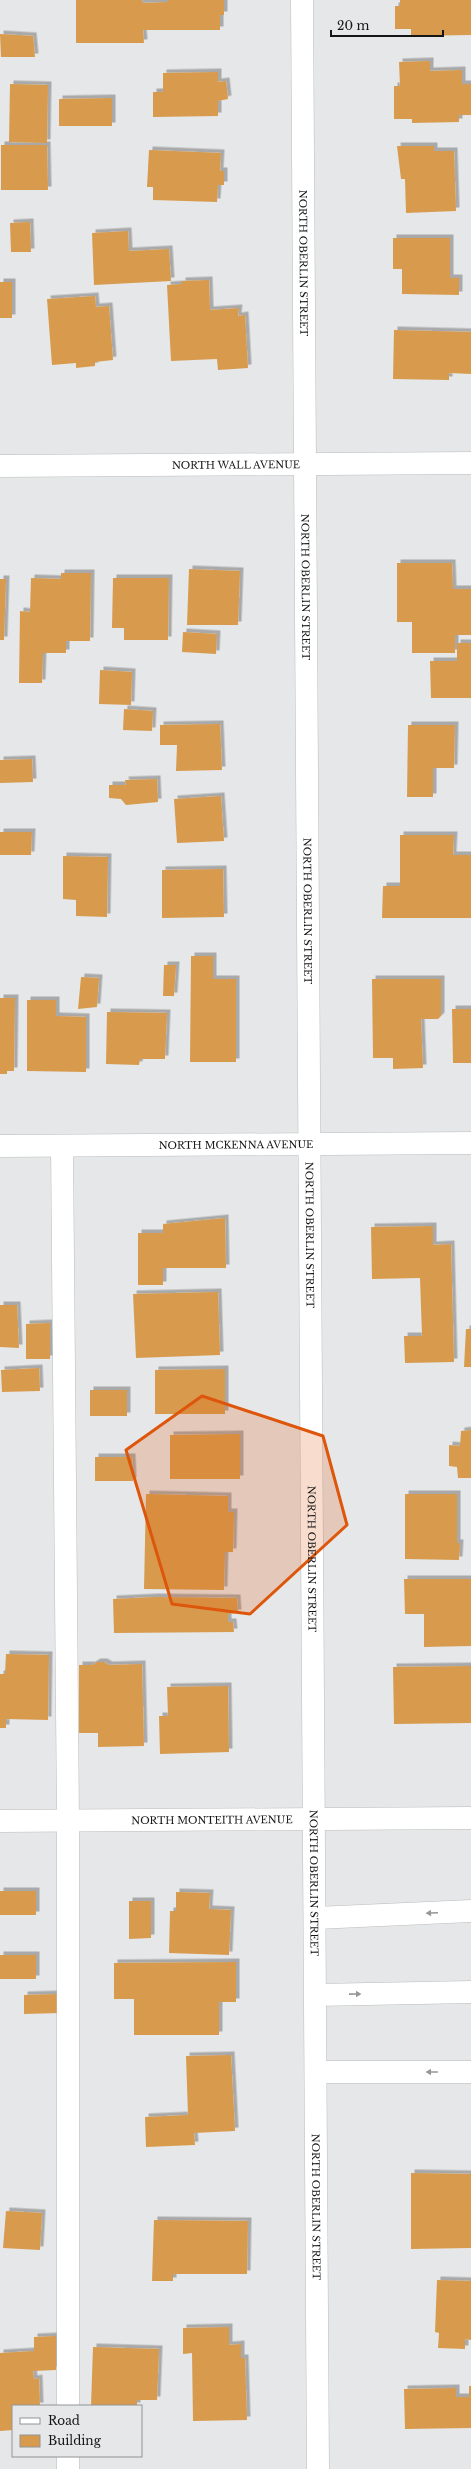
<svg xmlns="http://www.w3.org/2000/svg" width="471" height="2469" font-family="'Libre Baskerville',serif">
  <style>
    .building { fill: #d89b4e; filter: url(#shadow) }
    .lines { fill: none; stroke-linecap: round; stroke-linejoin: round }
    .minor-casing { stroke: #babcbd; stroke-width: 23 }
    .minor { stroke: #fff; stroke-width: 22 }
    .oneway { fill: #959696 }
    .marked { fill: #dd560c; fill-opacity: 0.2; stroke: #dd560c; stroke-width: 3; stroke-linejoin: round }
    .labels { text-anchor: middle; stroke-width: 3.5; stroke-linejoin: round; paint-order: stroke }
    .street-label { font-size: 10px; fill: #141515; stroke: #e6e7e8 }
  </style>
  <defs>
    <filter id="shadow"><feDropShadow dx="3.5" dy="-3.5" stdDeviation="0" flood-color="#0004"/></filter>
  </defs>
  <rect width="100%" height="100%" fill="#e6e7e8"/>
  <g class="building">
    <polygon points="76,0 142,0 143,3 168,2 168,0 224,0 224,15 220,15 220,30 143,30 144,43 76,43"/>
    <polygon points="400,0 471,0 471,35 411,36 411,29 395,29 395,6 400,6"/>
    <polygon points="0,34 33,36 35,57 1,57"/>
    <polygon points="430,61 430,71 462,70 462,84 471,84 471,115 459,115 459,122 412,123 412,119 394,119 394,86 400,86 399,62"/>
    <polygon points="218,72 218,82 226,81 228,99 218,101 218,116 153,117 153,92 163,92 163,73"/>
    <polygon points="10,84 48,85 47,143 9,142"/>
    <polygon points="112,98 112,126 59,126 59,99"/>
    <polygon points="1,145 47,145 48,190 1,190"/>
    <polygon points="397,146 434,146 434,151 454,151 456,211 406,213 405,179 401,179"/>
    <polygon points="149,150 221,153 220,171 224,171 224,185 218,185 217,202 153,200 153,187 147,187"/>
    <polygon points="30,222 31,252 11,252 10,223"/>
    <polygon points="128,231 129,251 169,249 171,281 94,285 92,233"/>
    <polygon points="393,238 450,238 450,278 459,278 459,295 402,294 402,269 393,269"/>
    <polygon points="209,280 210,310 239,308 238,316 245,315 248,368 218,370 217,359 171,361 167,285 182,284 182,281"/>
    <rect x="0" y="282" width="12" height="36"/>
    <polygon points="95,296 96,307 109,306 113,360 95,362 95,366 76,368 76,363 52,365 47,299"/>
    <polygon points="394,330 471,332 471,374 449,373 449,380 393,379"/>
    <polygon points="397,563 452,563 453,589 471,589 471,635 455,635 455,653 412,653 412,622 397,622"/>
    <polygon points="189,569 240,571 238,625 187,625"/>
    <polygon points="61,573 91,573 90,641 66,641 66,653 43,653 42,683 19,683 20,611 30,612 31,578 61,579"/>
    <polygon points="113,578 169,578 168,640 124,640 124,628 112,628"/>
    <polygon points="0,579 6,579 4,640 0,640"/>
    <polygon points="183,632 217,634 216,654 182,652"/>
    <polygon points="457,643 471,643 471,698 431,698 430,661 457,661"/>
    <polygon points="100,670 132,672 131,705 99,704"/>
    <polygon points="124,709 153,711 152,731 123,730"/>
    <polygon points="220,724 222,770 176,771 177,745 160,745 160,725"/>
    <polygon points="408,725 455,725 454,768 433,768 433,797 407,797"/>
    <polygon points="32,759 33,782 0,783 0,760"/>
    <polygon points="157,779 158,802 126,805 121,799 109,798 109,785 126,785 125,780"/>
    <polygon points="221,796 224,841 177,843 174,799"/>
    <polygon points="0,832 32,832 31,855 0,855"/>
    <polygon points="400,835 454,835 453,855 471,855 471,918 382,918 383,886 400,886"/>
    <polygon points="63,856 108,857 107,917 76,916 76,900 63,899"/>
    <polygon points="223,869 224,917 162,918 162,870"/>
    <polygon points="191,956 213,956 213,979 236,979 236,1062 190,1062"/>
    <polygon points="164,965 176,965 174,996 163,996"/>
    <polygon points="81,977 99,978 97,1007 78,1009"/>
    <polygon points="372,979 441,979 441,1016 438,1019 421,1019 423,1068 393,1069 393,1058 373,1058"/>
    <polygon points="0,998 15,998 14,1071 7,1071 7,1074 0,1074"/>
    <polygon points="27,1000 56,1000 56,1016 86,1017 86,1072 27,1071"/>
    <polygon points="452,1009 471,1009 471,1063 453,1063"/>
    <polygon points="107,1012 167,1013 165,1059 140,1059 139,1065 106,1064"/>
    <polygon points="225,1218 226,1268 163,1268 163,1285 138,1285 138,1233 163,1233 163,1224"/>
    <polygon points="433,1226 433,1245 451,1244 454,1362 405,1363 404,1336 422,1336 420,1278 372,1279 371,1227"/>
    <polygon points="218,1292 220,1355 136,1358 133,1294"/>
    <polygon points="0,1305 17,1305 19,1348 0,1347"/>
    <polygon points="50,1323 50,1359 26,1359 26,1324"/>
    <polygon points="466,1329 471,1329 471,1367 464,1367"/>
    <polygon points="39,1368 40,1391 2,1392 1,1370"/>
    <polygon points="225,1369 225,1414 155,1414 155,1370"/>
    <rect x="90" y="1390" width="37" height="26"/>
    <polygon points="471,1430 471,1478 458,1478 457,1467 449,1466 449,1445 460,1446 461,1431"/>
    <polygon points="240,1434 240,1479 170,1479 170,1435"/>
    <polygon points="95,1457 132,1457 133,1481 95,1481"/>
    <polygon points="146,1494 228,1496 228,1512 234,1512 233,1552 225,1552 224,1590 144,1589"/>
    <polygon points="405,1494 457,1494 457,1543 460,1543 459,1560 405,1559"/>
    <polygon points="404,1579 471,1579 471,1646 424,1647 424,1614 405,1614"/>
    <polygon points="155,1597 237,1598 238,1613 228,1614 228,1622 233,1622 234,1632 114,1633 113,1599"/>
    <polygon points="6,1654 49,1655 48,1720 6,1719 6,1728 0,1728 0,1674 5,1674"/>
    <polygon points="97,1662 104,1662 109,1665 142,1664 144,1746 98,1747 98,1733 79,1733 79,1665 92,1665"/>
    <polygon points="471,1666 471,1723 394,1724 393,1667"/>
    <polygon points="228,1686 229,1752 160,1754 159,1716 168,1716 167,1687"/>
    <rect x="0" y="1891" width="36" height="24"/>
    <polygon points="176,1892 210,1893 209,1909 231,1910 229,1955 169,1953 170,1911 176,1911"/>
    <polygon points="129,1901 151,1901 151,1938 129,1939"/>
    <rect x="0" y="1955" width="36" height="24"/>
    <polygon points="236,1962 236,2002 219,2002 219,2035 134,2035 134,1999 114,1999 114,1963"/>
    <polygon points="59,1994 60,2013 24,2014 24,1995"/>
    <polygon points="231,2055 235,2131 194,2133 195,2145 146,2147 145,2117 188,2115 186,2056"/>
    <polygon points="411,2173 471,2174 471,2248 411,2249"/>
    <polygon points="6,2211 42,2213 40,2250 3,2248"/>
    <polygon points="154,2220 248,2221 247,2274 173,2274 173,2281 152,2281"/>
    <polygon points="437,2280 471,2281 471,2340 465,2339 465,2349 438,2348 439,2333 435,2332"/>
    <polygon points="229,2327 229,2345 241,2344 241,2358 245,2358 247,2420 193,2421 192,2353 183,2354 183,2328"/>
    <polygon points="56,2336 56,2370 33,2371 34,2379 39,2378 40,2406 13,2406 13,2430 0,2431 0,2353 34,2351 34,2337"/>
    <polygon points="93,2347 159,2349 157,2400 137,2400 137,2406 91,2406"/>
    <polygon points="469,2386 471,2386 471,2428 405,2429 404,2389 456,2388 456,2397 469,2397"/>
  </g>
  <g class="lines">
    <g class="minor-casing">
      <g id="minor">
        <path id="s1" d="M302 0 318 2469"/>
        <path id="s2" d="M0 466 471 463"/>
        <path id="s3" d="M0 1146 471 1143"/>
        <polyline points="62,1146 68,1820 68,2406"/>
        <path id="s4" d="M0 1821 471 1818"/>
        <polyline points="316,1918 471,1911"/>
        <polyline points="316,1995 471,1992"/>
        <polyline points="317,2072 471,2072"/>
        <polyline points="68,2456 68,2469"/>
      </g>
    </g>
    <use href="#minor" class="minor"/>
  </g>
  <defs><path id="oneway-solid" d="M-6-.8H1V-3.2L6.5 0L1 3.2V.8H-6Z"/></defs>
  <g class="oneway">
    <use href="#oneway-solid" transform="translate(432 1913) rotate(177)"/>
    <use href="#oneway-solid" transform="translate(355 1994) rotate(-1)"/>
    <use href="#oneway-solid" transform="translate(432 2072) rotate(-180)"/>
  </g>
  <path class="marked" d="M202 1396 323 1436 347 1525 250 1614 172 1604 126 1450Z"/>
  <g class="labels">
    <g class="street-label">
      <text dy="4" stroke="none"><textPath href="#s1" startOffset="263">NORTH OBERLIN STREET</textPath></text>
      <text dy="4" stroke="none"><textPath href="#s2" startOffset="236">NORTH WALL AVENUE</textPath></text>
      <text dy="4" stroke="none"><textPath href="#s1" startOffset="587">NORTH OBERLIN STREET</textPath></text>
      <text dy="4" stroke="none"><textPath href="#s1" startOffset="911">NORTH OBERLIN STREET</textPath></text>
      <text dy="4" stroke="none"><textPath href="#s3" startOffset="236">NORTH MCKENNA AVENUE</textPath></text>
      <text dy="4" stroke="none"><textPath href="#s1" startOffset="1235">NORTH OBERLIN STREET</textPath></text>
      <text dy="4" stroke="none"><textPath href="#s1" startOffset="1559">NORTH OBERLIN STREET</textPath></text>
      <text dy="4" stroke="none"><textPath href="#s4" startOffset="212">NORTH MONTEITH AVENUE</textPath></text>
      <text dy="4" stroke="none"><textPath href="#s1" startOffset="1883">NORTH OBERLIN STREET</textPath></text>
      <text dy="4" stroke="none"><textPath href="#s1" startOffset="2207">NORTH OBERLIN STREET</textPath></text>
    </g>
  </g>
  <rect x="12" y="2405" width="130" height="52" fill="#e6e7e8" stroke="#929394"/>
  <rect x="20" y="2418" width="20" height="6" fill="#ffffff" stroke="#929394"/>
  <text x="48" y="2425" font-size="12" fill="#141515">Road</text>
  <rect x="20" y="2435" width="20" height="12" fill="#d89b4e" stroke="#929394"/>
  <text x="48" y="2445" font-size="12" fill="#141515">Building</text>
  <path d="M331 30v6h112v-6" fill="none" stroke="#141515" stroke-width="2"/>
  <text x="337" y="30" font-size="12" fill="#141515" stroke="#e6e7e8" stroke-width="3" paint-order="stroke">20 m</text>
</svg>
